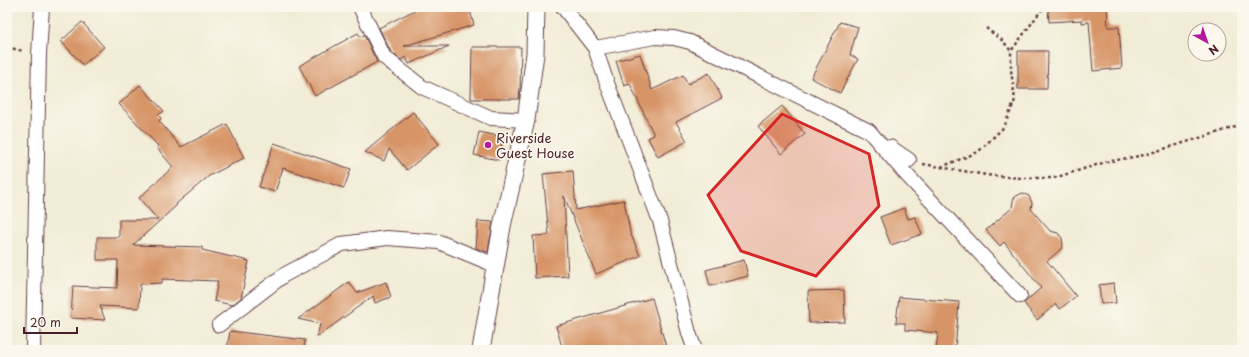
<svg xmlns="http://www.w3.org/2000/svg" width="1249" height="357" font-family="'Playpen Sans',sans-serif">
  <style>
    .building { fill: #d79466 }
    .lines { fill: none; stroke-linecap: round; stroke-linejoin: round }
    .minor-casing { stroke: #633e44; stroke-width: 16 }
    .tertiary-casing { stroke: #633e44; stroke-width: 19 }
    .path { stroke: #633e44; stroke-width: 2.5; stroke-dasharray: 3 3; stroke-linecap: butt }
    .minor { stroke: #fff; stroke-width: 14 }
    .tertiary { stroke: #fff; stroke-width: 17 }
    .marked { fill: #d62828; fill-opacity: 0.2; stroke: #d62828; stroke-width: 3; stroke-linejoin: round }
    .poi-dot { fill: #b5179e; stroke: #fbf7ec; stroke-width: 1.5 }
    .labels { text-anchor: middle; stroke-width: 3.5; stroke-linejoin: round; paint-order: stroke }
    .poi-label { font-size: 13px; fill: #4a1f2b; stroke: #fbf7ec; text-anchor: start }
  </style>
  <rect width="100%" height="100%" fill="#fbf7ec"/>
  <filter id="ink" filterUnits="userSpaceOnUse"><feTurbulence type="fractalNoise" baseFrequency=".025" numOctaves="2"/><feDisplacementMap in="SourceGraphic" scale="8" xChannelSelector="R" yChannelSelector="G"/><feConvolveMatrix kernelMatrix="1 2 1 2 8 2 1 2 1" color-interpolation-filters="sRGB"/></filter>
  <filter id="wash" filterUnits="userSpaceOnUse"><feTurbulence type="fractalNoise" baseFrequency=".012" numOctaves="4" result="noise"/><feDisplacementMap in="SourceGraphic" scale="16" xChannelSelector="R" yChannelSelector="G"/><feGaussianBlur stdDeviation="0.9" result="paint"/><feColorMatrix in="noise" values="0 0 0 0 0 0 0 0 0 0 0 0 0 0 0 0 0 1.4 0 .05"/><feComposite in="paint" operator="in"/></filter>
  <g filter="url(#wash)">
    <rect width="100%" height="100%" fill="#f1ecd5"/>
    <g id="blocks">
      <g class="building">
        <polygon points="421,7 469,7 474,25 404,46 449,46 409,64 406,57 401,60 391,52 379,28"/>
        <polygon points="1048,7 1107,7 1108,27 1119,27 1122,68 1093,71 1089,22 1082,23 1082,20 1049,22"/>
        <polygon points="82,22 104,47 83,65 61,41"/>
        <polygon points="840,22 858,27 850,55 858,59 840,93 811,78"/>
        <polygon points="358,33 361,37 364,35 377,62 315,96 299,66"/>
        <polygon points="472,47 521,47 520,89 519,99 471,99"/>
        <polygon points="1018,51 1048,51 1047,89 1018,89"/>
        <polygon points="640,54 652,90 683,75 688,84 709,73 722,98 676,122 687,141 658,157 648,138 654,135 630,84 624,86 616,61"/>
        <polygon points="140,85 164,111 158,115 161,118 159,121 181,147 227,124 244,158 209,176 176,204 177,205 133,245 202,247 202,250 249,261 241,298 232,305 214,301 218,281 162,279 162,283 140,284 139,308 100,306 105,320 71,318 73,286 117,288 118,260 97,260 97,237 119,237 119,220 158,220 139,198 173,167 157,148 158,146 119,104"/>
        <polygon points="782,106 805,134 781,154 758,126"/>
        <polygon points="413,112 439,144 407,170 389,149 384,161 365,152"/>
        <polygon points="479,132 503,137 499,160 474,155"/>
        <polygon points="274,143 351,169 344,188 283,168 275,192 259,187"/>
        <polygon points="573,171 576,210 624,200 630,232 640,256 596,274 564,196 568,276 535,278 533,236 549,235 543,174"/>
        <polygon points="1022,193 1029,196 1032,203 1031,209 1050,231 1058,233 1062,238 1063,245 1061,249 1047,261 1076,296 1060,309 1056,304 1037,320 1024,303 1041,288 1004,242 1000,246 986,230 1012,208 1013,200 1015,197"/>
        <polygon points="904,208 908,219 915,217 922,234 891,245 880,217"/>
        <polygon points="478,221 493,222 488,252 476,248"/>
        <polygon points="744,260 748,276 710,286 706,270"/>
        <polygon points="349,282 357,293 386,282 391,297 375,303 373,296 317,337 320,324 298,319"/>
        <polygon points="1114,283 1116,303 1101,304 1099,285"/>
        <polygon points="844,290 845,322 809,323 808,291"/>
        <polygon points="899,297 959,302 955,350 936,350 938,333 905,330 905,323 896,323"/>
        <polygon points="652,298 667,350 563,350 556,326"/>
        <polygon points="230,331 305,340 304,348 270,350 227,350"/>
      </g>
    </g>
  </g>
  <g filter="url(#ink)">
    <use href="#blocks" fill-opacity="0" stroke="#633e44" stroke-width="1"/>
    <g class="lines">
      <g class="minor-casing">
        <g id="minor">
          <polyline points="360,7 384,57 422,87 491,118 526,120"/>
          <polyline points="563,7 595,48 607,83 660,221 689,333 695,350"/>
          <polyline points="595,48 655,37 674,38 690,42 869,131 905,173 1020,296"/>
          <polyline points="890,147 909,160"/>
          <polyline points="219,325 284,275 342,244 387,238 439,242 495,265"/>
          <polyline points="33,350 39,54 42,7"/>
        </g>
      </g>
      <g class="tertiary-casing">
        <polyline id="tertiary" points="481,350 502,226 526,120 535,54 536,7"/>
      </g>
      <g class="path">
        <polyline points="986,28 1003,41 1011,51"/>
        <polyline points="7,47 23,51"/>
        <polyline points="923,164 986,175 1021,178 1054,178 1106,162 1144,155 1242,125"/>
        <polyline points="941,167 978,152 1004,127 1015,100 1011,70 1011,51 1043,8"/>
      </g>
      <use href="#minor" class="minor"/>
      <use href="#tertiary" class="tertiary"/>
    </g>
  </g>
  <path class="marked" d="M782 114 869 154 879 206 816 276 741 251 708 195Z"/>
  <circle class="poi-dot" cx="488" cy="145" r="4"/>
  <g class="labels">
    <g class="poi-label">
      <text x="496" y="143">Riverside<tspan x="496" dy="15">Guest House</tspan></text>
    </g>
  </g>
  <rect width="1249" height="357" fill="none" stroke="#fbf7ec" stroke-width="24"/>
  <g transform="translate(1207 42) rotate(140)"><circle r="19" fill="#fbf7ec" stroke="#b4a19f"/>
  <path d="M0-3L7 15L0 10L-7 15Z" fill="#b5179e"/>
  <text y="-6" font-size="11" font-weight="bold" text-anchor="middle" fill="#4a1f2b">N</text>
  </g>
  <path d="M24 327v6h53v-6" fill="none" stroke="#4a1f2b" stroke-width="2"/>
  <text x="30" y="327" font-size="12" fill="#4a1f2b" stroke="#fbf7ec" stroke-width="3" paint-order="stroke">20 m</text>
</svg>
